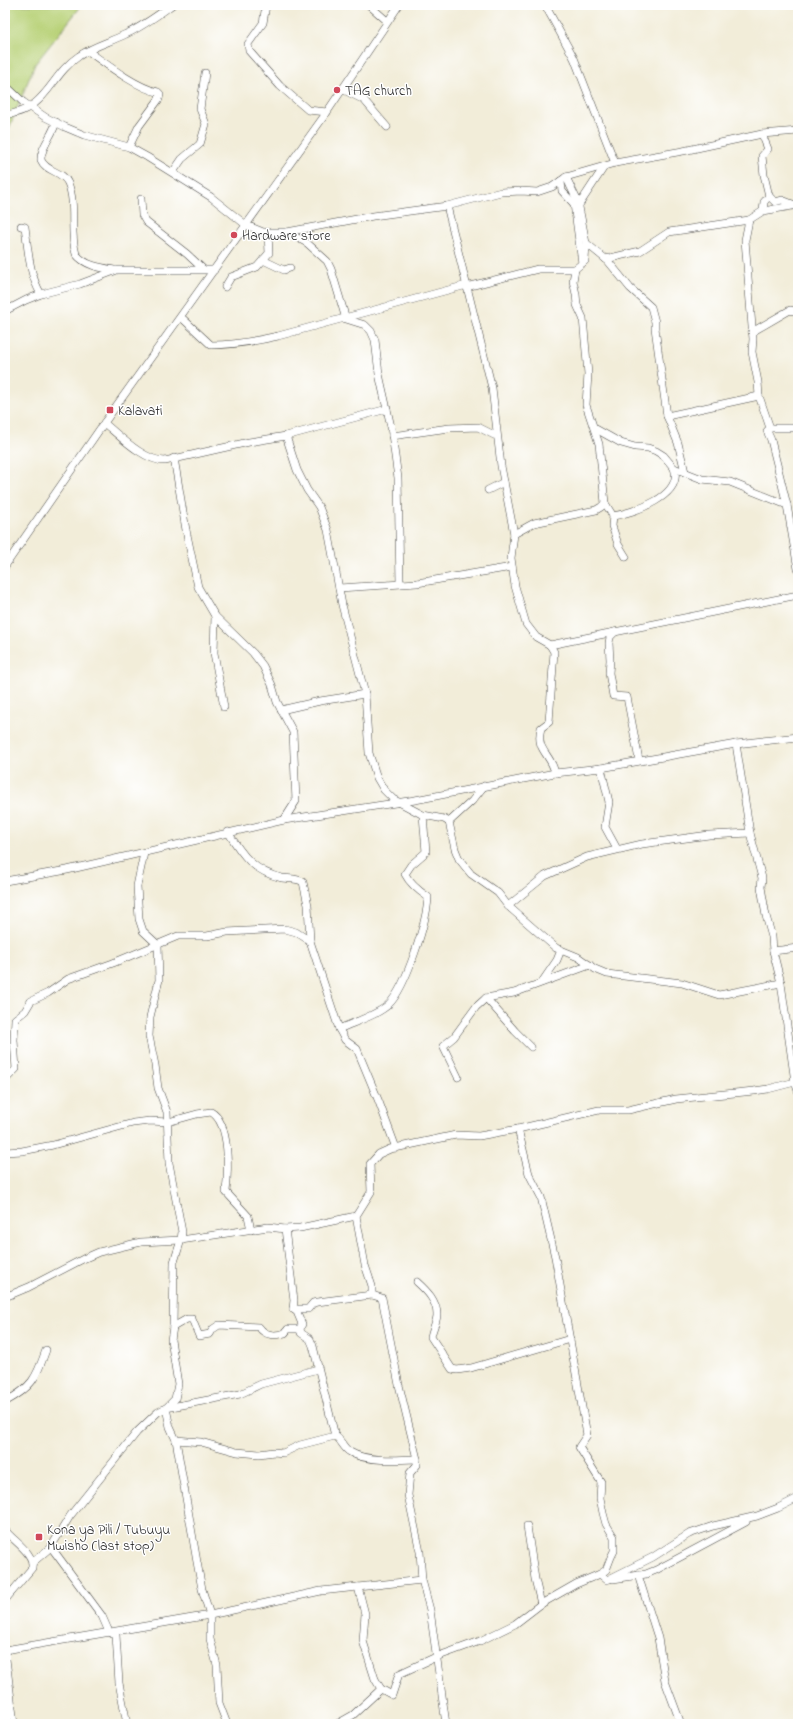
<svg xmlns="http://www.w3.org/2000/svg" width="803" height="1729" font-family="'Indie Flower',sans-serif">
  <style>
    .green { fill: #b8d177; stroke: #727e51 }
    .lines { fill: none; stroke-linecap: round; stroke-linejoin: round }
    .minor-casing { stroke: #494845; stroke-width: 8 }
    .minor { stroke: #fff; stroke-width: 7 }
    .poi-dot { fill: #d1495b; stroke: #fff; stroke-width: 1.5 }
    .labels { text-anchor: middle; stroke-width: 3; stroke-linejoin: round; paint-order: stroke }
    .poi-label { font-size: 14px; fill: #2b2b2b; stroke: #fff; text-anchor: start }
  </style>
  <rect width="100%" height="100%" fill="#fff"/>
  <filter id="ink" filterUnits="userSpaceOnUse"><feTurbulence type="fractalNoise" baseFrequency=".025" numOctaves="2"/><feDisplacementMap in="SourceGraphic" scale="8" xChannelSelector="R" yChannelSelector="G"/><feConvolveMatrix kernelMatrix="1 2 1 2 8 2 1 2 1" color-interpolation-filters="sRGB"/></filter>
  <filter id="wash" filterUnits="userSpaceOnUse"><feTurbulence type="fractalNoise" baseFrequency=".012" numOctaves="4" result="noise"/><feDisplacementMap in="SourceGraphic" scale="16" xChannelSelector="R" yChannelSelector="G"/><feGaussianBlur stdDeviation="0.9" result="paint"/><feColorMatrix in="noise" values="0 0 0 0 0 0 0 0 0 0 0 0 0 0 0 0 0 1.4 0 .05"/><feComposite in="paint" operator="in"/></filter>
  <g filter="url(#wash)">
    <rect width="100%" height="100%" fill="#f2edd9"/>
    <polygon class="green" points="5,5 82,5 35,64 5,138"/>
  </g>
  <g filter="url(#ink)">
    <g class="lines">
      <g class="minor-casing">
        <g id="minor">
          <polyline points="266,5 263,23 248,44 249,51 280,86 308,110 327,112"/>
          <polyline points="369,5 387,21"/>
          <polyline points="545,5 574,58 615,163"/>
          <path d="M88 51C106 64 137 88 158 92L160 94 159 99 139 126 129 147"/>
          <polyline points="5,85 23,102 45,117 65,127 84,135 129,147 147,157 211,197 246,225 263,232 287,232 373,216 447,206 501,192 521,191 537,192 552,187 566,177 615,163 683,151 762,134 798,131"/>
          <polyline points="342,89 364,100 387,127"/>
          <path d="M5 115C48 110 49 76 79 56 93 46 110 42 126 34 142 27 158 15 172 5"/>
          <path d="M56 122C53 135 40 148 41 160 46 172 63 171 68 183 77 205 69 232 76 254 85 266 102 268 115 270"/>
          <polyline points="762,134 768,149 762,156 764,175 769,196 764,202 763,211 749,220 745,240 753,339 752,352 758,382 759,396 770,428 767,431 771,440 787,505 798,569"/>
          <polyline points="173,172 182,159 200,144 206,124 200,109 205,73"/>
          <polyline points="561,181 562,191 574,204 582,263"/>
          <polyline points="769,196 775,202 782,200 795,205"/>
          <polyline points="141,199 142,215 146,222 187,254 203,269"/>
          <polyline points="579,205 604,167"/>
          <path d="M447 206 492 388 501 466 514 534 511 558 515 586 526 624 536 637 550 645 554 652 549 722 541 728C535 751 551 753 555 773"/>
          <polyline points="763,211 798,205"/>
          <path d="M21 226 25 227C28 248 29 275 41 294"/>
          <polyline points="287,232 307,243 327,261 331,269 346,319 365,325 371,331 375,340 379,374 391,427 398,478 400,583"/>
          <polyline points="586,243 608,261 630,288 651,307 655,322 655,328 667,416 678,443 685,472"/>
          <polyline points="606,259 640,251 669,232 749,220"/>
          <polyline points="263,260 284,270 290,268"/>
          <polyline points="225,287 231,277 257,267 269,253 268,233"/>
          <polyline points="466,287 538,269 575,269"/>
          <polyline points="5,311 26,300 41,294 80,284 117,270 214,270"/>
          <path d="M181 317 211 345C234 345 256 341 278 336L463 286"/>
          <polyline points="752,332 790,310 798,312"/>
          <polyline points="667,416 759,396"/>
          <path d="M104 423C120 436 144 461 165 461L249 442 286 436 387 409"/>
          <polyline points="770,428 798,428"/>
          <polyline points="596,429 621,443 635,447 648,448 656,451 664,456 674,468 702,479 730,482 787,505"/>
          <polyline points="286,436 297,470 307,490 319,507 328,530 342,605 365,694 369,753 377,778 384,790 393,799 423,815 444,819 449,822 455,849 459,859 471,874 498,893 508,906 556,948 578,957 595,969 607,974 682,983 719,995 781,983"/>
          <polyline points="392,436 449,428 478,427 494,435"/>
          <polyline points="174,458 186,530 198,587 215,616 253,653 263,666 272,685 277,702 293,732 296,801 284,820"/>
          <polyline points="488,490 504,482"/>
          <polyline points="605,503 613,516 612,526 618,544 626,557"/>
          <path d="M613 516C633 513 684 496 674 468"/>
          <polyline points="514,534 534,523 596,510 601,507 605,503 599,444 586,405 588,374 583,318 577,305 576,294 573,281 575,269 585,261 586,243 578,202 566,177"/>
          <polyline points="5,566 104,423 327,112 399,5"/>
          <polyline points="339,588 417,583 512,567"/>
          <polyline points="215,616 214,653 224,707"/>
          <polyline points="615,632 610,637 609,643 610,660 609,673 613,696 627,697 639,760"/>
          <polyline points="550,645 798,595"/>
          <polyline points="281,710 320,701 365,694"/>
          <polyline points="736,744 750,833 762,878 761,887 766,916 772,937 773,951 781,983 795,1082 798,1091"/>
          <polyline points="601,768 609,802 605,827 617,849"/>
          <polyline points="449,822 472,801 484,786"/>
          <path d="M228 832C242 855 254 872 282 878 288 879 298 878 303 882L308 905 310 941 339 1029 345 1040 357 1049 379 1102 396 1148"/>
          <polyline points="5,881 67,870 284,820 415,800 555,773 601,768 736,744 798,737"/>
          <polyline points="508,906 545,876 587,857 642,844 709,835 750,833"/>
          <polyline points="773,951 798,948"/>
          <polyline points="542,982 557,960 561,950"/>
          <polyline points="486,998 515,1031 531,1047"/>
          <path d="M339 1029C354 1022 378 1015 389 1004 406 987 427 922 428 897 419 891 410 884 405 874L411 865 426 852 423 815"/>
          <polyline points="458,1077 443,1046 454,1037 476,1007 486,998 514,993 590,965"/>
          <polyline points="5,1080 16,1069 14,1040 15,1019 25,1011 31,1001 48,993 68,979 113,963 178,936 207,936 227,932 285,929 296,932 310,941"/>
          <polyline points="518,1129 529,1174 541,1197 555,1257 587,1435 579,1447 601,1482 600,1498 603,1513 606,1524 614,1537 614,1551 611,1557 606,1570 600,1574"/>
          <path d="M5 1152 22 1151 53 1145 133 1123 150 1121 168 1122 197 1114 211 1112C231 1123 228 1173 226 1192L248 1216 251 1230"/>
          <polyline points="285,1229 294,1300 293,1309 297,1312 302,1324 300,1329 301,1333 310,1339 313,1346 335,1436"/>
          <path d="M417 1282C427 1291 437 1301 437 1315 437 1321 432 1330 431 1337L452 1369 457 1370 471 1368 570 1339"/>
          <polyline points="5,1297 29,1287 83,1259 99,1252 141,1242 181,1240 268,1227 285,1229 300,1228 356,1216"/>
          <polyline points="293,1309 308,1309 313,1303 317,1302 372,1295"/>
          <path d="M173 1327 187 1319H192L199 1336 210 1334 213 1329 219 1325 259 1327C265 1336 276 1336 285 1333L288 1329H300"/>
          <path d="M5 1402C32 1387 36 1379 46 1350"/>
          <path d="M176 1440 201 1442 237 1452 259 1454 274 1452 283 1453 300 1445 335 1436C341 1439 343 1448 350 1452 366 1462 398 1460 417 1459"/>
          <polyline points="527,1526 535,1579 541,1604"/>
          <path d="M5 1530C13 1541 35 1553 32 1568L5 1600"/>
          <polyline points="51,1547 102,1616 109,1632 116,1635 119,1683 127,1724"/>
          <polyline points="32,1563 51,1547 70,1516 137,1432 158,1412 166,1408 175,1399 178,1384 171,1340 173,1327 174,1262 181,1240 182,1232 169,1163 167,1112 158,1088 155,1065 149,1036 150,1017 159,980 158,945 143,931 139,919 137,886 144,853"/>
          <polyline points="638,1575 658,1638 665,1681 681,1724"/>
          <polyline points="613,1579 646,1574 656,1570 746,1522"/>
          <polyline points="358,1587 365,1614 363,1641 375,1679 381,1689"/>
          <polyline points="5,1650 210,1615 321,1591 422,1580"/>
          <polyline points="5,1651 14,1724"/>
          <polyline points="227,1724 219,1703 217,1665 210,1639 210,1615 202,1589 197,1562 176,1440 170,1427 166,1408 240,1394 261,1384 318,1369"/>
          <polyline points="337,1724 353,1715 381,1689 392,1695 399,1674 436,1657 480,1641 515,1624 541,1604 576,1584 600,1574 607,1580 653,1557 689,1534 713,1526 757,1516 778,1508 798,1498"/>
          <polyline points="446,1724 430,1610 422,1580 420,1552 408,1495 410,1473 417,1465 417,1459 399,1385 382,1298 372,1295 372,1286 365,1265 356,1216 371,1192 370,1164 379,1154 390,1149 456,1135 479,1136 518,1129 599,1110 628,1110 676,1099 754,1091 768,1089 795,1082"/>
        </g>
      </g>
      <use href="#minor" class="minor"/>
    </g>
  </g>
  <g class="poi-dot">
    <circle cx="337" cy="90" r="4"/>
    <circle cx="234" cy="235" r="4"/>
    <rect x="106" y="406" width="8" height="8" rx="2"/>
    <rect x="35" y="1533" width="8" height="8" rx="2"/>
  </g>
  <g class="labels">
    <g class="poi-label">
      <text x="345" y="95">TAG church</text>
      <text x="242" y="240">Hardware store</text>
      <text x="118" y="415">Kalavati</text>
      <text x="47" y="1534">Kona ya Pili / Tubuyu<tspan x="47" dy="16">Mwisho (last stop)</tspan></text>
    </g>
  </g>
  <rect width="803" height="1729" fill="none" stroke="#fff" stroke-width="20"/>
</svg>
